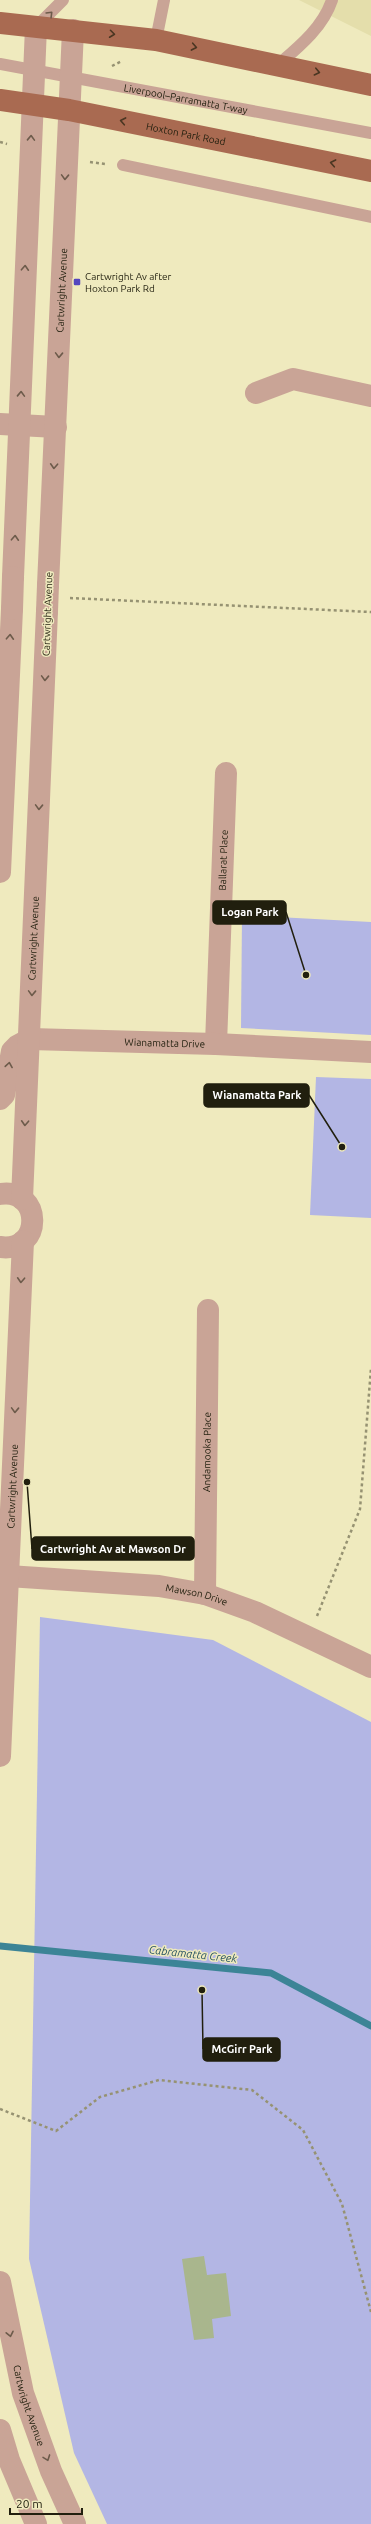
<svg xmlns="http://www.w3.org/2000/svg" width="371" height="2524" font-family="Ubuntu,sans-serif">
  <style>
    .built { fill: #e4deab }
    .green { fill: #b3b6e4 }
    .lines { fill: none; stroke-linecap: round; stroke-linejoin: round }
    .stream { stroke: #3c8496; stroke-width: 7 }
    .building { fill: #a9b68d }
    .path { stroke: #969272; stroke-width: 2.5; stroke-dasharray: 3 3; stroke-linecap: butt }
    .service { stroke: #c9a496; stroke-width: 12 }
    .minor { stroke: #c9a496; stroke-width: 22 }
    .tertiary { stroke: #c9a496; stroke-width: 22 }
    .primary { stroke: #a96a51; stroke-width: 22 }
    .tertiary-bridge { stroke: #c9a496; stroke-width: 22 }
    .oneway { stroke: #6d5b4b }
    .oneway2 { stroke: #4a3622 }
    .poi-dot { fill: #5447bf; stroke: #efeabe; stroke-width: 1.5 }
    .labels { text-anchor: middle; stroke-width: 3; stroke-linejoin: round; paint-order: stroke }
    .street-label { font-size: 10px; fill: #211f0e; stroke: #efeabe }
    .poi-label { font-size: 10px; fill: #211f0e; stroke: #efeabe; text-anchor: start }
    .water-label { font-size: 11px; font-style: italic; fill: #265261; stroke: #efeabe }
    .leader { fill: none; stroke: #211f0e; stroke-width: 1.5 }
    .callout-dot { fill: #211f0e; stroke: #efeabe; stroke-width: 1.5 }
    .callout { fill: #211f0e; stroke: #211f0e; stroke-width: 1.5 }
    .callout-label { font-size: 11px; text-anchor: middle; font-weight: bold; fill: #fff }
  </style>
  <rect width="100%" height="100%" fill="#efeabe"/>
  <polygon class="built" points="299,0 371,0 371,36"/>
  <g class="green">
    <polygon points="242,915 371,922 371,1035 241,1028"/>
    <polygon points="316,1077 371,1079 371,1218 310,1215"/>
    <polygon points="40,1617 213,1640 371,1722 371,2524 107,2524 74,2453 29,2259"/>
  </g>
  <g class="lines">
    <polyline class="stream" points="0,1946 271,1973 371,2026"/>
  </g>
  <polygon class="building" points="204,2256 207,2275 226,2273 231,2316 212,2319 214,2338 194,2340 182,2259"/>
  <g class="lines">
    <g class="path">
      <polyline points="112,66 122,61"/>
      <polyline points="0,142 7,144"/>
      <polyline points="90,162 105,164"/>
      <polyline points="70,598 371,612"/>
      <polyline points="317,1616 360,1509 371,1368"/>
      <polyline points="0,2109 56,2131 100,2097 159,2080 252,2090 303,2130 342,2204 371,2312"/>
    </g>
    <g class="service">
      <polyline points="36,27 63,0"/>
      <polyline points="156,40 164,0"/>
      <path id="s1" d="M0 64 371 133"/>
      <path d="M279 64C300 46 323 27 332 0"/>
      <polyline points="123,165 371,217"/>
    </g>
    <g class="minor">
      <polyline points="256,393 293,379 371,396"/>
      <polyline points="0,424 56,427"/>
      <path id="s2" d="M216 1044 226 773"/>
      <path id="s3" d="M0 1099 4 1095 12 1051 17 1046 30 1039 216 1044 371 1052"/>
      <path id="s4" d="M8 1576 159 1586 205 1594 255 1612 371 1667"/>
      <path id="s5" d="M205 1594 208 1310"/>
    </g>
    <g class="tertiary">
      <polyline points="13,577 36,27"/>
      <path id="s6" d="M48 585 73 30"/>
      <polyline points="0,872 12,609"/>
      <path d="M0 1194C42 1187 44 1253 0 1247"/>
      <path id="s7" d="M22 1199 47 611"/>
      <path id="s8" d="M0 1756 23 1241"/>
      <path id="s9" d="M0 2282 23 2393 51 2471 75 2524"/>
      <polyline points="0,2430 9,2460 36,2524"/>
    </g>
    <g class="primary">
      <polyline points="0,23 156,40 371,85"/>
      <path id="s10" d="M0 100 69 110 371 171"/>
    </g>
    <g class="tertiary-bridge">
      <polyline points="12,609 13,577"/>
      <polyline points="47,611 48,585"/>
    </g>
  </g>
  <defs><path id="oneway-chevron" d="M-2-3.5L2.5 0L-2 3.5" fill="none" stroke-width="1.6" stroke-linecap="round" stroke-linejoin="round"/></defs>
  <g class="oneway">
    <use href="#oneway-chevron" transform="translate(50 14) rotate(-45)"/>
    <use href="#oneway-chevron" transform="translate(31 138) rotate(-88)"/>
    <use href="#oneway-chevron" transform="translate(65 177) rotate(92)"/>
    <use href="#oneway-chevron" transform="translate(25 268) rotate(-87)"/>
    <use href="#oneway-chevron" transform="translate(59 355) rotate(92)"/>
    <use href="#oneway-chevron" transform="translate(21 394) rotate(-88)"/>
    <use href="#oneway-chevron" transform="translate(54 466) rotate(93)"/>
    <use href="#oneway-chevron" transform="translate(15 538) rotate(-87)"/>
    <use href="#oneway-chevron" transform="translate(10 637) rotate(-87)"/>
    <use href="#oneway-chevron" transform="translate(45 678) rotate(92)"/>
    <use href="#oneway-chevron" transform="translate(39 807) rotate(92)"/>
    <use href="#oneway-chevron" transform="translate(32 993) rotate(92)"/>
    <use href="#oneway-chevron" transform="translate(9 1065) rotate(-81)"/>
    <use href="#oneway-chevron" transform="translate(25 1123) rotate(93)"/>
    <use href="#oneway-chevron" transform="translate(21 1280) rotate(93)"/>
    <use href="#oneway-chevron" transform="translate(15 1410) rotate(92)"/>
    <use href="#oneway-chevron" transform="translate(10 2334) rotate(78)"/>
    <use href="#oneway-chevron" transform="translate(47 2458) rotate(70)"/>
  </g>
  <g class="oneway2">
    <use href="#oneway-chevron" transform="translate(112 34) rotate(7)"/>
    <use href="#oneway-chevron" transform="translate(194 47) rotate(11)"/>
    <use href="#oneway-chevron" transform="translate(317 72) rotate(13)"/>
    <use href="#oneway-chevron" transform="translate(123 121) rotate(-169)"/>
    <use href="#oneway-chevron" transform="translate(333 163) rotate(-169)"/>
  </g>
  <rect class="poi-dot" x="73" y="278" width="8" height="8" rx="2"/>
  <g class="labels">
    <g class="street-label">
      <text dy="4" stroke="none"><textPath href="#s1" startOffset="189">Liverpool–Parramatta T-way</textPath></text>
      <text dy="4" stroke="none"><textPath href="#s10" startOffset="189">Hoxton Park Road</textPath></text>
      <text dy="4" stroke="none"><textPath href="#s6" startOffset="295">Cartwright Avenue</textPath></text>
      <text transform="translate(47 614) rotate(-88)" y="4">Cartwright Avenue</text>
      <text dy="4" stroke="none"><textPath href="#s2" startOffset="184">Ballarat Place</textPath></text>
      <text dy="4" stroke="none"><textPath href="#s7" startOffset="261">Cartwright Avenue</textPath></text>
      <text dy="4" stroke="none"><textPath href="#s3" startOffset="207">Wianamatta Drive</textPath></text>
      <text dy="4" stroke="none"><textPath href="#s5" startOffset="142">Andamooka Place</textPath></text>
      <text dy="4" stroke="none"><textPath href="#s8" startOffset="270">Cartwright Avenue</textPath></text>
      <text dy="4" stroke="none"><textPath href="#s4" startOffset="190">Mawson Drive</textPath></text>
      <text dy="4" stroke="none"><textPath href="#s9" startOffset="127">Cartwright Avenue</textPath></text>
    </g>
    <g class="poi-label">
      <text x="85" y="280">Cartwright Av after<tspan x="85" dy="12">Hoxton Park Rd</tspan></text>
    </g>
    <g class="water-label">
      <text transform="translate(193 1954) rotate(6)" y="4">Cabramatta Creek</text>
    </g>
  </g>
  <path class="leader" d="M306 975L286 912M342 1147L309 1095M27 1482L32 1549M202 1990L203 2049"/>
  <g class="callout-dot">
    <circle cx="306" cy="975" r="4"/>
    <circle cx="342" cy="1147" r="4"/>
    <circle cx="27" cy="1482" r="4"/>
    <circle cx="202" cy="1990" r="4"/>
  </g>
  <g class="callout">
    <rect x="213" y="901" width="73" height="23" rx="4"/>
    <rect x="204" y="1084" width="105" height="23" rx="4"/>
    <rect x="32" y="1537" width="162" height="23" rx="4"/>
    <rect x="203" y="2038" width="77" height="23" rx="4"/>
  </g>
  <g class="callout-label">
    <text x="250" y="916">Logan Park</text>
    <text x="257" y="1099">Wianamatta Park</text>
    <text x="113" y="1553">Cartwright Av at Mawson Dr</text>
    <text x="242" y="2053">McGirr Park</text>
  </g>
  <path d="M10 2508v6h72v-6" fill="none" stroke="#211f0e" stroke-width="2"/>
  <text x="16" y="2508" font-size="12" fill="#211f0e" stroke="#efeabe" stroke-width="3" paint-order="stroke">20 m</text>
</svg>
